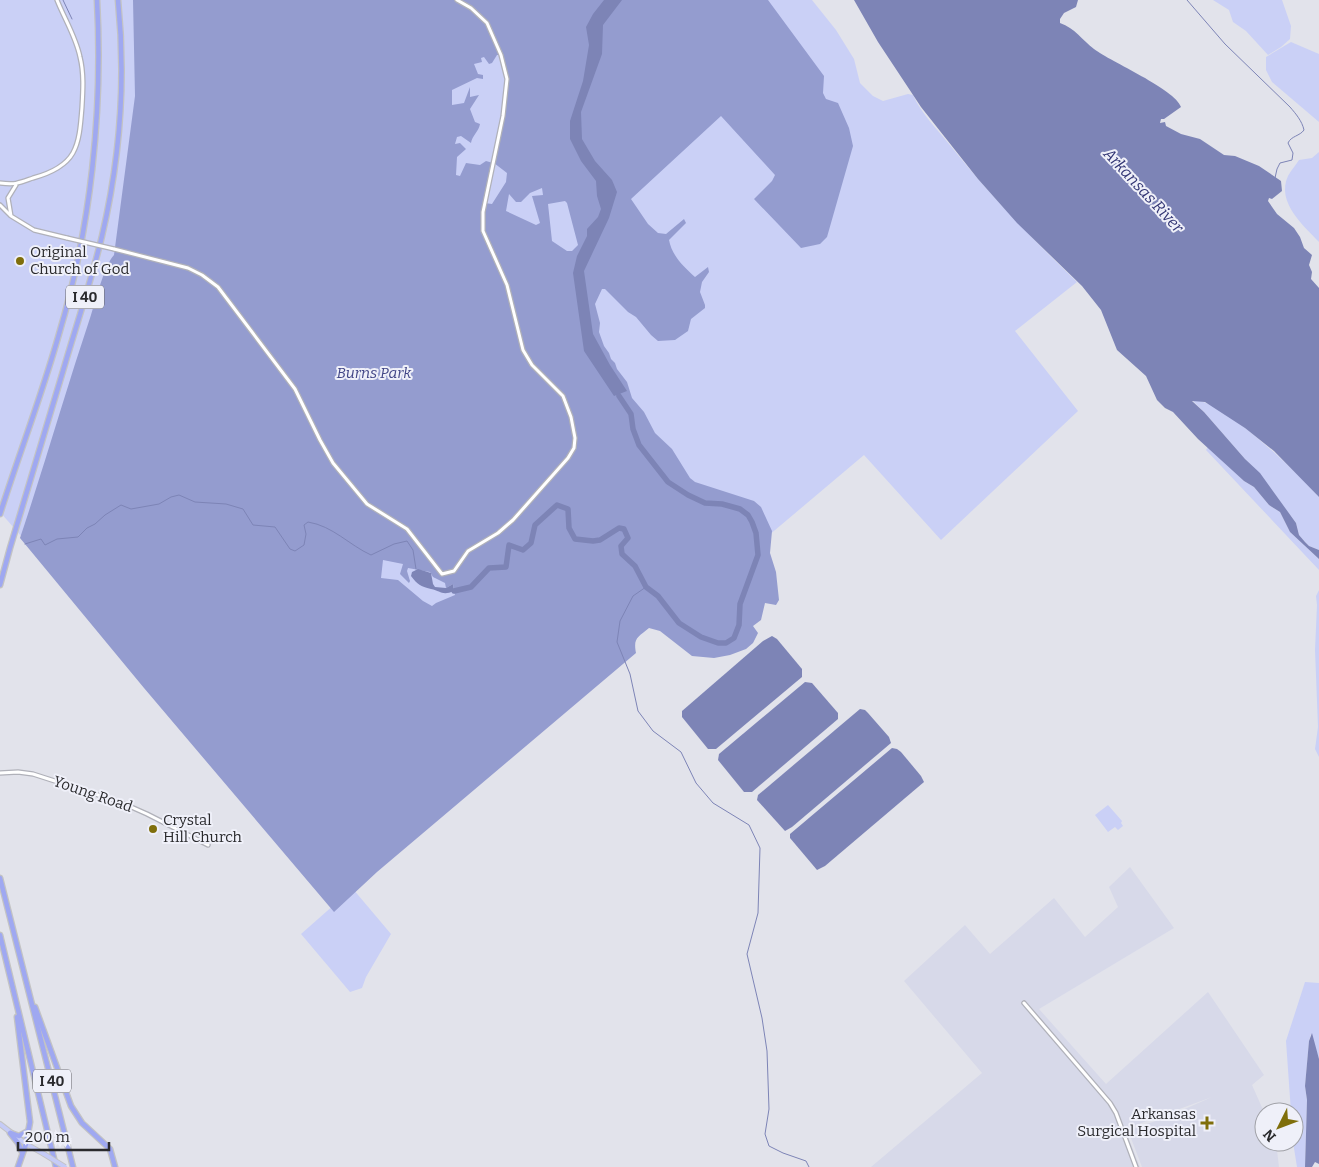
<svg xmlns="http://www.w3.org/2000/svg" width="1319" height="1167" font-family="Bitter,serif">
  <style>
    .built { fill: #d7d9e9 }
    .green { fill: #cad0f6 }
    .forest { fill: #949ccf; fill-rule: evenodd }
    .water { fill: #7d84b6 }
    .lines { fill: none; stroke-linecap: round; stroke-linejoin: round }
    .stream { stroke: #7d84b6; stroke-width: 1 }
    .river { stroke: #7d84b6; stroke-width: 5.5 }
    .secondary-casing { stroke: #b0b1b9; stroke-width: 5.5 }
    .primary-casing { stroke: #c3c3c4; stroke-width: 6 }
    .highway-casing { stroke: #c3c3c4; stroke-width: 7 }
    .secondary { stroke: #fff; stroke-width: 3 }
    .primary { stroke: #c5cbf7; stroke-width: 4 }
    .highway { stroke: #9fa8f1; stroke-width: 4.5 }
    .secondary-bridge-casing { stroke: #b0b1b9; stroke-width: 5.5; stroke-linecap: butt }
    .primary-bridge-casing { stroke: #c3c3c4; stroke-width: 6; stroke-linecap: butt }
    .secondary-bridge { stroke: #fff; stroke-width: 3 }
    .primary-bridge { stroke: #c5cbf7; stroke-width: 4 }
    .poi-dot { fill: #7f6e0b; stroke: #eff0f9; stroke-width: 2 }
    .labels { text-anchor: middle; stroke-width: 4; stroke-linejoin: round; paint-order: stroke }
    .shield { fill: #eff0f9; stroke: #65656a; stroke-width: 1 }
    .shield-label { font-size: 14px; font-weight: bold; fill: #2a2a2d }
    .poi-label { font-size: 15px; fill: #2a2a2d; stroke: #eff0f9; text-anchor: start }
    .park-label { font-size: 15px; font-style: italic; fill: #414586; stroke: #eff0f9 }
    .street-label { font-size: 15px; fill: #2a2a2d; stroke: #eff0f9 }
    .water-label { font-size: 16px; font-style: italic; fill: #323574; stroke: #eff0f9 }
  </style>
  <rect width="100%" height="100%" fill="#e2e3eb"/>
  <polygon class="built" points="1130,867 1174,928 1039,1009 1106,1084 1208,992 1264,1075 1252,1085 1264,1112 1264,1142 1276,1142 1279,1167 1142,1167 1129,1133 1137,1127 1162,1119 1212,1097 1125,1129 1140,1167 871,1167 982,1073 904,981 965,925 990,954 1054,898 1085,937 1118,907 1109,887"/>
  <g class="green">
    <path d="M0 0H812L836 30 854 59 860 83 873 96 883 101 908 94 913 95C921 113 937 129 949 144 989 194 1032 239 1077 282L1015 331 1078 411 941 540 864 455 755 547 749 539 353 889 391 934 366 977 362 988 350 992 301 934 335 904 98 624 0 512Z"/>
    <polygon points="1213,0 1282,0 1291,26 1290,39 1281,47 1268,55 1246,31 1233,22 1229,10"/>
    <polygon points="1291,42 1319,54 1319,122 1272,82 1266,70 1266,57"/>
    <path d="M1319 152V242C1303 225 1276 202 1288 176 1291 170 1296 165 1299 160L1312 158Z"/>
    <path d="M1192 400C1222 398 1298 474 1319 497V550L1309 546 1305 542 1299 535 1296 523 1260 474 1245 459 1204 412Z"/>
    <polygon points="1208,447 1244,481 1254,487 1269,505 1280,512 1290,532 1319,559 1319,570 1206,450"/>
    <polygon points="1319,590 1319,757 1315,749 1318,727 1315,650 1317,605 1316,596"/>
    <polygon points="1108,805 1122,821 1121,823 1123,826 1118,830 1115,827 1108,832 1095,815"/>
    <polygon points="1305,982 1319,983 1319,1059 1311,1034 1309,1041 1305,1086 1307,1100 1305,1167 1297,1167 1293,1142 1294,1112 1291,1112 1286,1041"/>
  </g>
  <path class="forest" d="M133 0H768L824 76 823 93 826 99 838 103 849 128 853 146 827 237 820 244 801 248 754 199 772 181 775 175 721 116 631 199 648 224 658 233 666 234 684 219 686 223 669 240C672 256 684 267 695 277L708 267 709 272 702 282 700 292 705 305V308L691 319 688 331 675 340 658 341 651 335 636 317 628 312 605 289H602L595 304 600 323 599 332 604 346 609 353 611 359 615 363 617 369 627 382 632 398 644 412 655 433 672 449 690 478 695 482 754 501 761 507 772 531 770 553 776 572 779 600 776 605 765 603 761 620 753 626 758 633 753 643 746 649 730 655 714 658 692 656 660 631 649 628C638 637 633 638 636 653L377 872 334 912 144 688 20 538C45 464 66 389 91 315 96 300 104 266 114 255L135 96ZM497 55H500L507 79 496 154 493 163 486 161 480 165 466 163 460 176 456 175 457 157 466 149 460 143 455 144 457 137 461 136 471 143C472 136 479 131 480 124L475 122 470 109 479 95 470 97V87L464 103 452 105V90L477 78 483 79V75L478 74 474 64 482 62 481 58 484 57 489 64 492 63ZM494 163 507 173 506 182 492 204 485 203ZM542 188 543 195 532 196 540 223 536 225 506 211 509 194 516 202H521L530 193ZM565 201 567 203 578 245 572 251H567L552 241 548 204ZM383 560 403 564 400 574 409 583 410 581 407 571 408 568 430 572 433 577 445 583 446 588 453 584 455 595 436 603 432 606 423 601 398 580 381 578Z"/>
  <g class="water">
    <polygon points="604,0 622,0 603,25 602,54 581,112 582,139 595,161 612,180 617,192 609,218 584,271 593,334 610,365 627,391 614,396 584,351 573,273 577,256 587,236 587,229 598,217 601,209 597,196 596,181 581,161 570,139 570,121 583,81 589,45 586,27 593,14"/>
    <path d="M854 0H1078L1076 7 1064 13 1060 19V23C1075 28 1082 40 1094 49 1111 62 1175 89 1181 107L1164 119H1161L1160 123 1165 122 1166 126 1181 134 1200 139 1224 155 1235 156 1259 166 1281 181 1282 191 1272 199 1269 198 1268 201 1277 214 1294 228 1300 237 1304 248 1312 255 1309 265 1312 272 1311 279 1319 288V497L1274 451 1245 428 1205 402 1192 401 1204 412 1245 459 1260 473 1296 523 1299 535 1305 542 1309 546 1319 550V559L1290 532 1280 512 1269 505 1254 487 1244 481 1198 439 1173 412 1165 408 1157 400 1146 376 1117 350 1101 310 1082 286 1017 223 978 179 921 107 878 42Z"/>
    <path d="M418 569 431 573 433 584 435 587 446 588 453 584 454 591C442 596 441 591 431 589 420 586 418 585 411 576L412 572Z"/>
    <polygon points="772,636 777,639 802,669 802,677 716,749 708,749 682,717 682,711 763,641"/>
    <polygon points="805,682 812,683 838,713 838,719 752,792 744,792 718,760 719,754"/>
    <polygon points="860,709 865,710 868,713 889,737 891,743 792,827 785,831 757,800 758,795"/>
    <polygon points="892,748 897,749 901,752 921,776 924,782 825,866 817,870 790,838 790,834"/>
    <polygon points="1312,1033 1319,1059 1319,1164 1315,1162 1312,1167 1305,1167 1307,1100 1305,1086 1309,1041"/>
  </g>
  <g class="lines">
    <g class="stream">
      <polyline points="63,0 72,19"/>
      <path d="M1187 0 1225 44 1290 107C1296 114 1302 121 1304 130 1300 136 1291 136 1288 143L1293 153 1292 160 1280 163 1277 169 1275 178"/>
      <path d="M25 544 41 539 45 545 57 539 78 537 87 528 95 524 105 515 121 505 131 509 159 504 171 497 179 495 195 502 226 504 243 509 253 525 275 527 290 549 295 551 304 545 306 534 304 525 308 522C333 526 349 545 371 555L394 544 407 541 413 550 416 569"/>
      <polyline points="646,587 633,596 620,621 617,642 630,674 638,711 653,731 681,752 696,783 713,803 749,825 760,848 758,913 747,954 762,1018 767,1051 769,1109 765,1134 769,1146 783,1153 806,1161 809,1167"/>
    </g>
    <polyline class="river" points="454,591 471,587 489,568 506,567 509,545 523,550 531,543 535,525 557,505 568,509 569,528 575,539 593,541 600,540 619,528 624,529 628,538 621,546 622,554 635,566 646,587 658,596 679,623 701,637 718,643 726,643 734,638 739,625 740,604 758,555 756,533 752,522 748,515 740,509 722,504 705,503 688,495 668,482 639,445 633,429 631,414 619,396"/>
    <g class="secondary-casing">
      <g id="secondary">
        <path d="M0 183C16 185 19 183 33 178 77 166 79 147 82 107 83 90 84 73 80 57 76 37 64 18 57 0"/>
        <polyline points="16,185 8,198 11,216 34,230 67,238"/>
        <polyline points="0,205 10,215"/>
        <polyline points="114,249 188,268 202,275 218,287 295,389 320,440 333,463 367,504 407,529 442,574 454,571 468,551 498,533 513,520 568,458 574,448 575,438 571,417 563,396 532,365 523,350 507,285 483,231 483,212 503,116 507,79 501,55 487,23 471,8 457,0"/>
        <polyline points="0,773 18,772 33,774 120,802 147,814 208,845"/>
        <polyline points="1024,1003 1110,1103 1116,1113 1136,1167"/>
      </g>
    </g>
    <g class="primary-casing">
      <polyline id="primary" points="0,1124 26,1144 44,1154"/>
    </g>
    <g class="highway-casing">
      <g id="highway">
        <path d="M0 514C19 454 42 395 59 334 91 227 103 111 97 0"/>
        <path d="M0 585 10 548C28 489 45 430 63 371 76 326 91 282 102 236 120 159 126 79 118 0"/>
        <polyline points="0,878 73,1167"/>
        <polyline points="0,935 56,1167"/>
        <polyline points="35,1007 71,1106 82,1123 110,1149 115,1167"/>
        <polyline points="17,1017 30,1122 26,1144 18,1167"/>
        <polyline points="10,1133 18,1143 22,1152"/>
        <polyline points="11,1133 19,1136 28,1131"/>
      </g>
    </g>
    <use href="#secondary" class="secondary"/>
    <use href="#primary" class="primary"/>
    <use href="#highway" class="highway"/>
    <g class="secondary-bridge-casing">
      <polyline id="secondary-bridge" points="67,238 114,249"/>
    </g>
    <g class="primary-bridge-casing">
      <polyline id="primary-bridge" points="44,1154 65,1167"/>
    </g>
    <use href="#secondary-bridge" class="secondary-bridge"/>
    <use href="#primary-bridge" class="primary-bridge"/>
  </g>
  <g class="poi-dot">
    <circle cx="20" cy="261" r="5"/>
    <circle cx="153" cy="829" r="5"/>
    <path d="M1204.5 1115.5h5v5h5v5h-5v5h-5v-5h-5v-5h5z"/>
  </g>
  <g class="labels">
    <g class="shield">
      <rect x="66" y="285.5" width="38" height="23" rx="4"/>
      <rect x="33" y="1069.5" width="38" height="23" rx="4"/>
    </g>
    <g class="shield-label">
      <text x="85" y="302">I 40</text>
      <text x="52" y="1086">I 40</text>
    </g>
    <g class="poi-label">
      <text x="30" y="257">Original<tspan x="30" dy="17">Church of God</tspan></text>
      <text x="163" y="825">Crystal<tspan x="163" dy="17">Hill Church</tspan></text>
      <text x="1196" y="1119" text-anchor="end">Arkansas<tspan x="1196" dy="17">Surgical Hospital</tspan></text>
    </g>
    <g class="park-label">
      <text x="374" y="378">Burns Park</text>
    </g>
    <g class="street-label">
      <text transform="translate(93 794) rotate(19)" y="5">Young Road</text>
    </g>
    <g class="water-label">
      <text transform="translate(1144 190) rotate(47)" y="6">Arkansas River</text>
    </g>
  </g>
  <g transform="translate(1279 1127) rotate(228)"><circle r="24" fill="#eff0f9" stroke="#a0a1a7"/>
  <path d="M0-4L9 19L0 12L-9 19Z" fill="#7f6e0b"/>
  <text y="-8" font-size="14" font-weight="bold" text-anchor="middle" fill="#2a2a2d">N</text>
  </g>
  <path d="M18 1142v8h91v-8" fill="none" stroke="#2a2a2d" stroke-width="2.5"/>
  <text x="25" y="1142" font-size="15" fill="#2a2a2d" stroke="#eff0f9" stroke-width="4" paint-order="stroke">200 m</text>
</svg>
